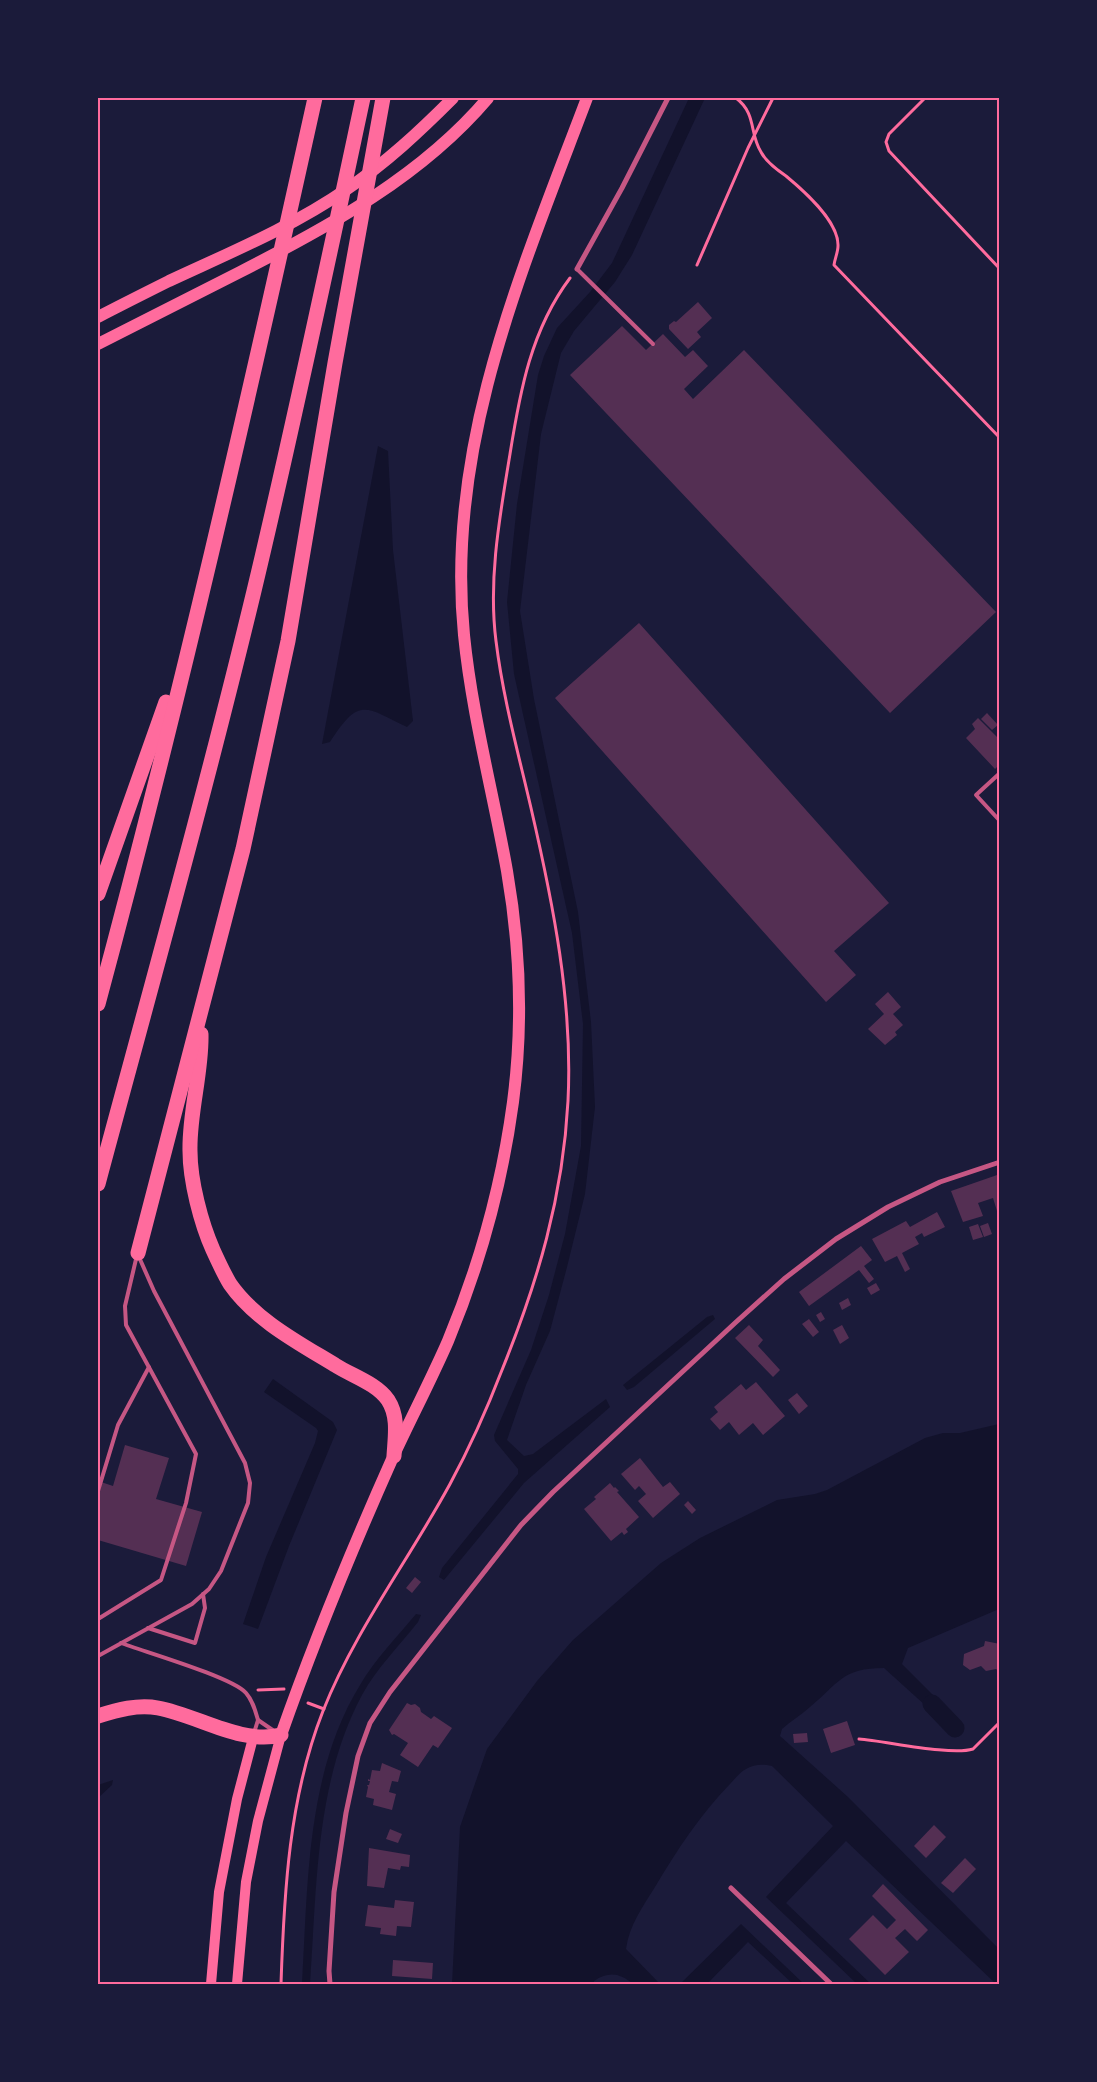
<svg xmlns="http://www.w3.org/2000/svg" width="1097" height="2082" font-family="'Varela Round',sans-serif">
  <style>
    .water { fill: #12122b }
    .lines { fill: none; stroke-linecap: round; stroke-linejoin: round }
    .canal { stroke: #12122b; stroke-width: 19 }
    .building { fill: #542f53 }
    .path { stroke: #ff6b9d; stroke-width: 3 }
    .service { stroke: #c65784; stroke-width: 4 }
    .minor { stroke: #c65784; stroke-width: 5 }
    .secondary { stroke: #ff6b9d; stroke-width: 10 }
    .primary { stroke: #ff6b9d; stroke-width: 12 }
    .motorway { stroke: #ff6b9d; stroke-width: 15 }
    .neatline { fill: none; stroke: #ff6b9d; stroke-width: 2 }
  </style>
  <rect width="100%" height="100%" fill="#1b1b3a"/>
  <g class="water">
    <polygon points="689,98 705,98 632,255 615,282 574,331 561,353 541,434 520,611 534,699 578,912 591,1022 595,1107 585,1194 567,1267 550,1331 526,1385 507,1440 524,1456 533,1454 606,1399 610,1407 524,1483 444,1580 439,1577 442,1568 518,1474 518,1469 495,1441 494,1435 531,1350 549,1295 565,1234 581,1146 583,1024 572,933 514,674 507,602 517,504 538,375 544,356 557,328 590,292 612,263"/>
    <path d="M378 446 388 451 393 550 413 721 407 727C364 706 359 697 330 742L322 744Z"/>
    <polygon points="713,1315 715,1319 634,1387 627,1390 623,1385 707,1317"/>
    <polygon points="273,1379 333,1422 337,1430 289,1546 258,1629 243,1624 266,1557 315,1443 318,1431 316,1428 264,1392"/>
    <path d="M999 1424V1609L908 1648 902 1664 954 1716 947 1725 884 1668C842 1668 839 1683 810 1707 801 1715 791 1721 782 1729L780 1736 848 1797 999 1949V1984H996L846 1841 786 1903 871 1984H857L766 1897 833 1826 772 1766C762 1764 755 1764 746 1769 740 1772 735 1779 730 1784 700 1815 677 1850 655 1887 643 1906 629 1926 626 1949L660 1984H633C620 1973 609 1971 594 1981V1984H452L460 1827 487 1749 537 1681 573 1640 661 1563 700 1538 777 1500 815 1494 827 1490 925 1438 943 1433H960Z"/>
    <path d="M416 1614 421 1615 418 1622C399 1646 377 1668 362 1695 315 1783 317 1887 310 1984H302C308 1885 306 1773 360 1685 375 1659 397 1637 416 1614Z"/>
    <polygon points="113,1780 112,1785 98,1798 98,1785"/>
    <polygon points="741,1924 804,1984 793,1984 748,1942 707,1984 680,1984"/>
  </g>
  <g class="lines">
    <polyline class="canal" points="932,1704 955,1728"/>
  </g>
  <g class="building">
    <polygon points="698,302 712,318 697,332 701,337 688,349 669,329 669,325 674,321 676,322"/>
    <polygon points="622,326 646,350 663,334 685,357 693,350 708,366 684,389 693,399 744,350 996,612 890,713 570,375"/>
    <polygon points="639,623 889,903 834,951 856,975 826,1002 555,698"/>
    <polygon points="987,713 998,725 992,730 981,719"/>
    <polygon points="978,718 1000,740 1000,764 995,769 966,738 975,729 972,724"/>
    <polygon points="888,992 901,1007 893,1014 903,1025 895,1032 897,1035 885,1045 868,1029 884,1014 875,1004"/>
    <polygon points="1000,1174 1000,1210 997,1211 993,1198 978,1203 983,1216 963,1222 951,1191"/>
    <polygon points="937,1212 945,1227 924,1237 922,1233 915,1237 919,1244 902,1253 910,1269 905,1272 897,1256 885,1262 872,1239 906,1221 910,1227"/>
    <polygon points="988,1223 992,1234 984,1237 980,1226"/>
    <polygon points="978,1224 983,1237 973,1240 969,1227"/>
    <polygon points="861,1246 872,1260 864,1266 874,1279 869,1283 859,1270 809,1306 799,1292"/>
    <polygon points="876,1283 880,1290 871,1295 867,1288"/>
    <polygon points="848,1298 851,1305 842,1310 839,1303"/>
    <polygon points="821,1312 825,1319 820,1322 816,1315"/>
    <polygon points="809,1319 819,1332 813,1337 802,1324"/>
    <polygon points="749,1325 763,1340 758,1346 780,1370 773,1377 735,1338"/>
    <polygon points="842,1325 849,1338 840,1344 833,1330"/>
    <polygon points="756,1382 785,1416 763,1435 753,1423 739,1435 729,1422 720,1430 710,1419 718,1412 714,1407 741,1384 746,1390"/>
    <polygon points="797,1393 808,1406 799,1414 788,1400"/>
    <polygon points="125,1445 169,1458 156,1499 202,1512 186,1566 98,1540 98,1481 113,1486"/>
    <polygon points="640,1458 663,1487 670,1482 680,1494 653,1518 638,1501 646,1494 639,1486 635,1490 621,1474"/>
    <polygon points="610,1483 614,1488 615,1487 619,1491 617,1492 639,1517 626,1529 628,1532 624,1535 622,1532 611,1541 584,1509 596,1499 594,1497"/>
    <polygon points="688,1501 696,1510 692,1514 684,1505"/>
    <polygon points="415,1577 421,1582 412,1593 406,1588"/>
    <polygon points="985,1641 1000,1644 1000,1672 996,1669 986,1671 981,1666 970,1670 963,1665 964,1654 984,1646"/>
    <polygon points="407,1703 411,1705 415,1704 420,1708 421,1712 431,1719 434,1716 452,1728 438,1748 433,1745 418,1767 400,1755 408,1743 394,1734 392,1735 389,1730"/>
    <polygon points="847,1721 855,1745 831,1753 823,1729"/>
    <polygon points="807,1733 808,1742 794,1743 793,1734"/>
    <polygon points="382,1763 401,1771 398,1782 392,1781 389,1792 396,1794 392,1810 373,1805 374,1799 366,1797 368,1787 367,1785 369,1785 370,1781 368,1781 368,1779 370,1780 372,1770 380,1771"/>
    <polygon points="934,1825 946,1837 926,1858 914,1846"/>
    <polygon points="390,1829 402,1834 398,1843 386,1839"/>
    <polygon points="369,1848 410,1855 409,1867 401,1866 400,1870 388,1868 384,1888 367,1886"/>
    <polygon points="965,1858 976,1869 953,1893 941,1883"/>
    <polygon points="883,1884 928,1930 917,1941 905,1929 895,1938 909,1952 885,1975 849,1939 873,1915 887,1929 896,1920 872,1896"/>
    <polygon points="395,1900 414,1902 411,1927 397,1926 396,1936 380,1934 381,1928 365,1926 368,1905 394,1908"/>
    <polygon points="393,1960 433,1963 432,1979 392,1976"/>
  </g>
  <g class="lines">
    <g class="path">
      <path d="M736 98C757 114 749 133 761 152 766 162 777 170 786 176 803 190 839 222 838 246 838 252 835 258 834 265L1000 438"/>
      <polyline points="925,98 889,134 886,142 889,151 1000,269"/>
      <polyline points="697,265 748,148 773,98"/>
      <polyline points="258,1690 284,1689"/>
      <polyline points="308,1703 324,1709"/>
      <path d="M859 1739C886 1741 951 1756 973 1749L1000 1722"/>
      <path d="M281 1984C284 1893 289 1797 323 1711 354 1632 410 1558 450 1484 470 1447 487 1409 502 1370 538 1281 563 1197 568 1101 573 1002 553 903 531 808 518 752 503 698 496 641 488 579 500 515 510 454 520 391 531 330 570 278"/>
    </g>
    <g class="service">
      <polyline points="577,269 653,344"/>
      <polyline points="1000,773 976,795 1000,821"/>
      <polyline points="98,1491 118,1425 149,1367"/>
      <polyline points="98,1619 161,1580 186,1503 196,1454 126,1325 125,1306 137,1255"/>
      <polyline points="148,1628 195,1643 205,1608 203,1594"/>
      <path d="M121 1643C145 1652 232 1677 246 1693 253 1701 255 1710 258 1720"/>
      <polyline points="98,1656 192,1604 209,1589 221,1571 248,1503 250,1483 245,1463 154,1291 139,1257"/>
      <polyline points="254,1733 258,1720 274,1731"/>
    </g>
    <g class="minor">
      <polyline points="577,269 622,188 668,98"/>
      <polyline points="731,1888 831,1984"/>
      <polyline points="330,1984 329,1971 334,1892 346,1813 358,1756 370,1723 390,1692 521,1525 553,1492 735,1323 784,1279 836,1239 888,1207 940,1182 1000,1162"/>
    </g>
    <g class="secondary">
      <polyline points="211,1984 219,1892 237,1799 253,1738"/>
      <polyline points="237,1984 246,1882 258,1821 281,1735"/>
    </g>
    <g class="primary">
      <path d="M98 317C121 305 145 293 169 281 229 253 292 227 347 189 386 163 420 131 453 98"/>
      <path d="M98 344C145 320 193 296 240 272 330 226 422 176 488 98"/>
      <path d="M281 1735C314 1641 352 1549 393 1457 411 1418 431 1380 448 1341 480 1264 502 1184 513 1102 523 1026 520 946 507 871 493 792 472 715 464 635 445 446 522 270 587 98"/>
    </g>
    <g class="motorway">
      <polyline points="98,894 166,702"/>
      <path d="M98 1004C179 704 248 401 315 98"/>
      <path d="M201 1034C202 1073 189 1112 190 1151 190 1181 201 1223 213 1250 218 1261 224 1274 230 1284 255 1320 299 1343 335 1365 352 1376 376 1383 388 1400 399 1417 395 1437 394 1456"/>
      <path d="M98 1184C151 987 206 790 254 591 293 428 328 262 363 98"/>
      <polyline points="138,1253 243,849 288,641 335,363 383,98"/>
      <path d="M98 1716C117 1710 138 1704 158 1708 197 1715 241 1745 281 1735"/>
    </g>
  </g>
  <rect width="1097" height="2082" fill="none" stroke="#1b1b3a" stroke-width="198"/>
  <rect x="99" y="99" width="899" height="1884" class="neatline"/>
</svg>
